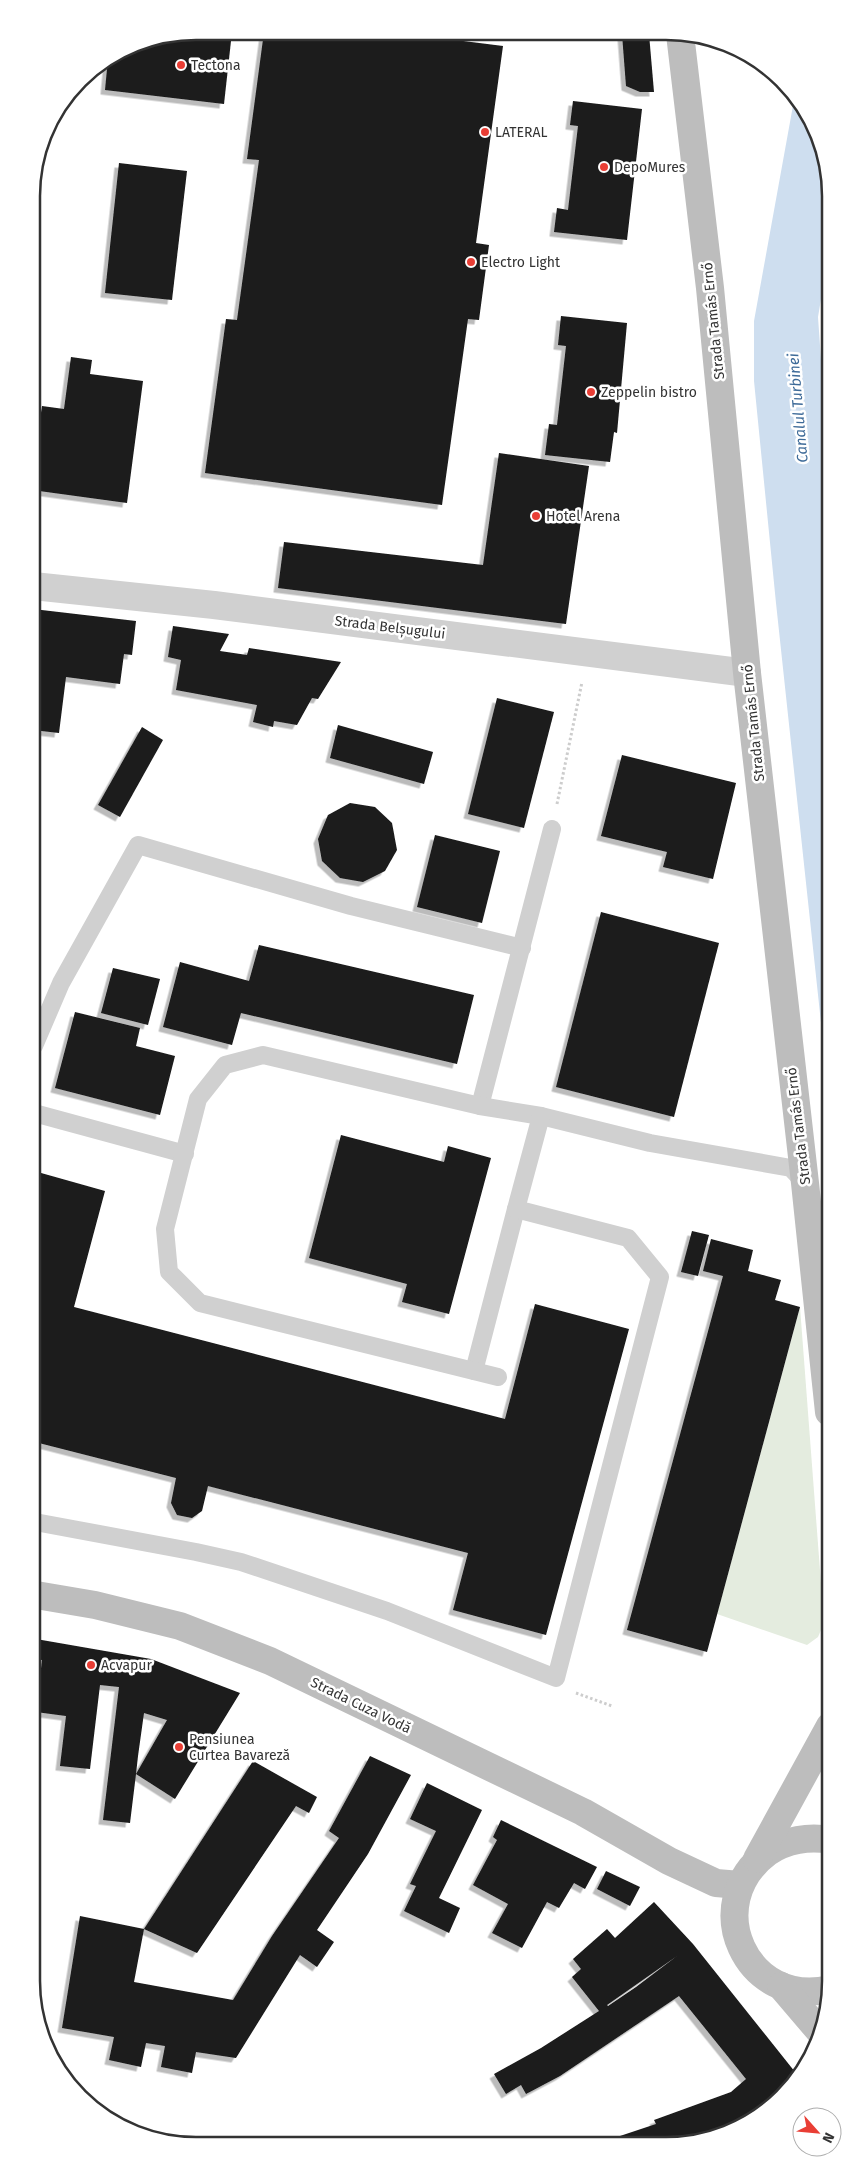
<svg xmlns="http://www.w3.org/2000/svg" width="862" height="2177" font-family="'Fira Sans',sans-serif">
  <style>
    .green { fill: #e4ecdf }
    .water { fill: #cedeef }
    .building { fill: #1a1a1a; fill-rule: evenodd; filter: url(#shadow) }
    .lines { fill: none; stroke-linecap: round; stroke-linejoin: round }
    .path { stroke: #cdcdcd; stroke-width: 3; stroke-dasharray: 2.5 2.5; stroke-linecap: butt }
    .lane { stroke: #d0d0d0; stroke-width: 18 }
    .street { stroke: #d0d0d0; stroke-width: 28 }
    .secondary { stroke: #bdbdbd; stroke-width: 28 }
    .poi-dot { fill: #e93e35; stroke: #fff; stroke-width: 2 }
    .labels { text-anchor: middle; stroke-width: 5; stroke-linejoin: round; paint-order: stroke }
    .poi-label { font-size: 14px; fill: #333; stroke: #fff; text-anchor: start }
    .street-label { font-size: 14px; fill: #333; stroke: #fff }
    .water-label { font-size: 15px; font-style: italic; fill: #3d6a98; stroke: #fff }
    .rim { fill: none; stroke: #333; stroke-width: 2.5 }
  </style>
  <defs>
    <filter id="shadow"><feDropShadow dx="-4.5" dy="4.5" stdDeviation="0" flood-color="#0004"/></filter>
  </defs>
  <rect width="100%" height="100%" fill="#fff"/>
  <polygon class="green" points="800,1307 824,1623 818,1637 807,1645 717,1614"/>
  <polygon class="water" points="794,100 825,154 826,269 818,317 826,431 828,1088 776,603 754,381 754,321"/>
  <g class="building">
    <polygon points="196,31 232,32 224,104 105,90 108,59 133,44"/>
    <polygon points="264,32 400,33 503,46 476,243 489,245 479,320 468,319 442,505 205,473 226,319 237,320 259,160 247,159"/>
    <polygon points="622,34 649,34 654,92 640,92 626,86"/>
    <polygon points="573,101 642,109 627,240 554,232 557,208 568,210 578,126 570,125"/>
    <polygon points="119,163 187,171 172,300 105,293"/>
    <polygon points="561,316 627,323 617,433 614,432 610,462 545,455 549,424 557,425 566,346 558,345"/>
    <polygon points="71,357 92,360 90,374 143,381 127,503 32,490 32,476 42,406 64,409"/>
    <polygon points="499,453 589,466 566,624 278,588 284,542 483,565"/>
    <polygon points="33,609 136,621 132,655 124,654 120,684 66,677 59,733 33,730"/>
    <polygon points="173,626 229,634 220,651 247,655 249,648 341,662 318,699 312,698 297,725 274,721 273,727 253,722 257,705 176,690 181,660 168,657"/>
    <polygon points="497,698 554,712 524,828 468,814"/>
    <polygon points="338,725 433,752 424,784 330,758"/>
    <polygon points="142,727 163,740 120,817 98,805"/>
    <polygon points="622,755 736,783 713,879 663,867 667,852 601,836"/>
    <polygon points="350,803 375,807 392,823 397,850 385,871 363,882 340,878 322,861 318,839 328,815"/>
    <polygon points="435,835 500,851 482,923 417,907"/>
    <polygon points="601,912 719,943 674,1117 556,1087"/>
    <polygon points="259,945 474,995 457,1064 241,1013 232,1045 163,1027 180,962 249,981"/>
    <polygon points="113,968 160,979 148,1025 101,1013"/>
    <polygon points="75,1012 140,1028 136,1046 175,1056 160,1115 55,1088"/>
    <polygon points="341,1135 444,1162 448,1146 491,1158 449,1314 402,1302 407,1284 309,1258"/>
    <polygon points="34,1171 105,1191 74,1307 505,1419 535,1304 629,1329 546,1635 453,1610 468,1553 208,1486 202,1511 192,1518 177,1515 171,1503 176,1478 35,1442"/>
    <polygon points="692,1231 709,1235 698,1276 681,1272"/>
    <polygon points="711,1239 753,1250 748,1271 781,1280 775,1300 800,1307 707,1652 627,1630 723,1276 703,1271"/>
    <polygon points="36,1639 151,1659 240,1693 175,1799 136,1774 167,1720 144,1713 138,1756 136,1774 130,1823 103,1820 119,1687 100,1685 90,1769 60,1766 66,1716 36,1712 42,1660 36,1659"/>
    <polygon points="370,1756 411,1775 368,1854 317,1930 334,1942 317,1967 300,1955 236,2058 196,2052 192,2073 161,2067 165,2046 146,2043 141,2067 109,2060 114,2037 62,2028 80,1916 144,1929 134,1982 233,2000 272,1936 339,1838 329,1831"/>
    <polygon points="253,1761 317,1797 309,1813 296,1806 197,1953 144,1929"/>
    <polygon points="427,1783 482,1810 439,1898 460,1908 449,1933 404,1911 416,1886 410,1884 436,1831 410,1819"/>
    <polygon points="501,1820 597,1867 585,1889 574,1883 559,1908 547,1902 522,1948 492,1933 508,1904 473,1885 497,1840 493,1837"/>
    <polygon points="606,1871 640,1887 630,1906 597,1889"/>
    <path d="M654 1902 693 1944 799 2077 796 2081 757 2118 708 2140 605 2141 656 2124 654 2120 731 2092 746 2079 679 1996 560 2076 526 2094 521 2085 506 2094 494 2074 541 2048 599 2011 572 1977 581 1969 573 1959 607 1929 615 1938ZM677 1956 636 1987 608 2006 607 2005Z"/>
  </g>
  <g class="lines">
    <g class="path">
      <polyline points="557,804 582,682"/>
      <polyline points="576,1693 612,1706"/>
    </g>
    <g class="lane">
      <polyline points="34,1046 61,983 138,845 351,906 522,948"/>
      <polyline points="480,1106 552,829"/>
      <polyline points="34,1113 185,1154"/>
      <polyline points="474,1371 516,1209"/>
      <polyline points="498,1377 200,1303 169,1272 165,1229 198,1099 225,1065 263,1055 480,1106 541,1116 650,1143 791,1168 805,1183"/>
      <polyline points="35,1522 196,1552 241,1562 387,1611 556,1678 660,1277 628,1238 516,1209 541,1116"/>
    </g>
    <polyline class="street" points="33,586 214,605 747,673"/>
    <g class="secondary">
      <polyline points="680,34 710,288 747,673 805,1183 829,1412"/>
      <polyline points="36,1595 95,1605 180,1626 270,1661 583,1812 669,1861 716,1883 740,1885"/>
      <path d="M830 1840C809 1836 786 1840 768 1852 698 1904 747 2009 830 1989"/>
      <polyline points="757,1859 830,1726"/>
      <polyline points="781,1986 822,2034"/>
    </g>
  </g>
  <g class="poi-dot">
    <circle cx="181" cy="65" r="5"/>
    <circle cx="485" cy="132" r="5"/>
    <circle cx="604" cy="167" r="5"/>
    <circle cx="471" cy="262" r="5"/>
    <circle cx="591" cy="392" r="5"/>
    <circle cx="536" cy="516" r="5"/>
    <circle cx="91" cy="1665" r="5"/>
    <circle cx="179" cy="1747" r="5"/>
  </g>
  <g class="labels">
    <g class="poi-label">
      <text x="191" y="70">Tectona</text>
      <text x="495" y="137">LATERAL</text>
      <text x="614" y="172">DepoMures</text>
      <text x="481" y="267">Electro Light</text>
      <text x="601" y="397">Zeppelin bistro</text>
      <text x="546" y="521">Hotel Arena</text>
      <text x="101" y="1670">Acvapur</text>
      <text x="189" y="1744">Pensiunea<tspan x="189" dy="16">Curtea Bavareză</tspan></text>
    </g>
    <g class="street-label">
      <text transform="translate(713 321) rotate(-96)" y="5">Strada Tamás Ernő</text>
      <text transform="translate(390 627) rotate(7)" y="5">Strada Belșugului</text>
      <text transform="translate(753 723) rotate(-96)" y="5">Strada Tamás Ernő</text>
      <text transform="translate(798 1126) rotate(-97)" y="5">Strada Tamás Ernő</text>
      <text transform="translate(361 1705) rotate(26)" y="5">Strada Cuza Vodă</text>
    </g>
    <g class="water-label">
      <text transform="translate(798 408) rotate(-95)" y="5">Canalul Turbinei</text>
    </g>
  </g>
  <path d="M0 0H862V2177H0ZM196 40H666A156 156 0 0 1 822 196V1981A156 156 0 0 1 666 2137H196A156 156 0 0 1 40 1981V196A156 156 0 0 1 196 40Z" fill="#fff" fill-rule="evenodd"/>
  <path class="rim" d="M196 40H666A156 156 0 0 1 822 196V1981A156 156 0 0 1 666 2137H196A156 156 0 0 1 40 1981V196A156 156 0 0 1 196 40Z"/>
  <g transform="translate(817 2132) rotate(117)"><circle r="24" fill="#ffffff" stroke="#adadad"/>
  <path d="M0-4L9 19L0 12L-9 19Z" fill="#e93e35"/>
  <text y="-8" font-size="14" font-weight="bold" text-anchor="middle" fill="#333333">N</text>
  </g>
</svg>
